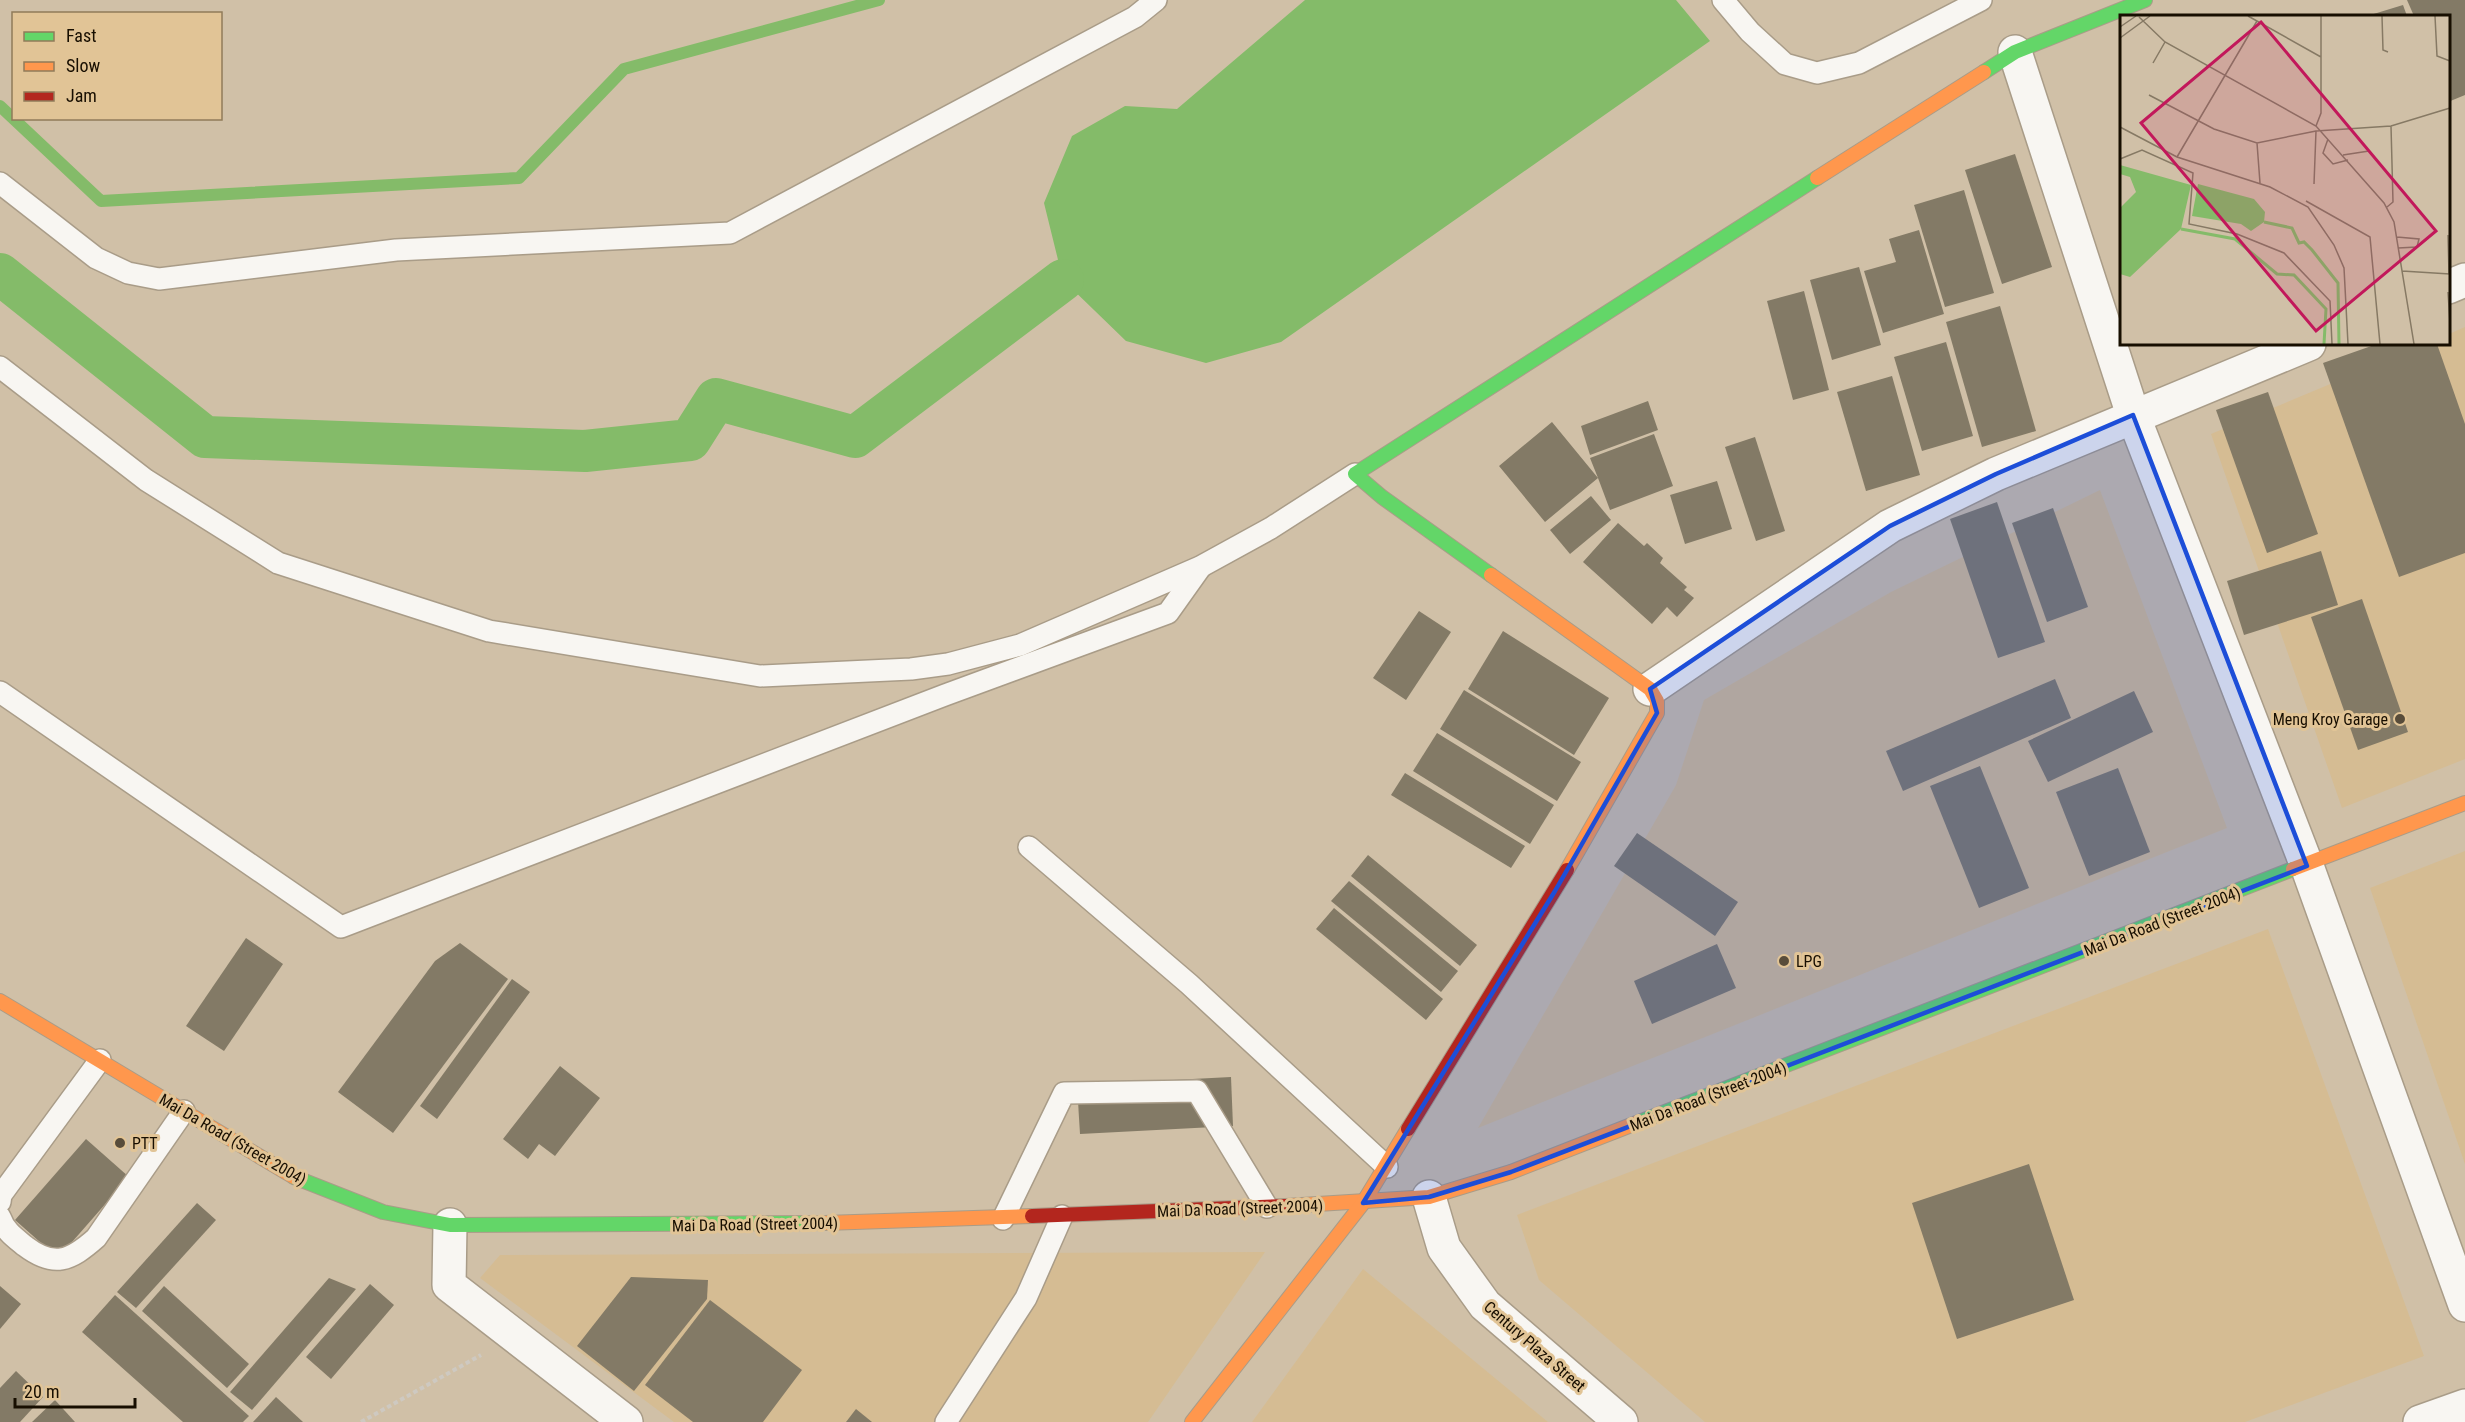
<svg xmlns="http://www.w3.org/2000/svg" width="2465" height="1422" font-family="'Roboto Condensed',sans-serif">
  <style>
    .built { fill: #d5bc93 }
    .water { fill: #84bb69 }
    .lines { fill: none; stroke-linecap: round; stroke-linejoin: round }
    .stream { stroke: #84bb69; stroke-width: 12 }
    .canal { stroke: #84bb69; stroke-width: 42 }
    .building { fill: #837a66 }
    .lane-casing { stroke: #a99c88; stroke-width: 24 }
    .street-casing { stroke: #a99c88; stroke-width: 36 }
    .fast-casing { stroke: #a99c88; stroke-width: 16 }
    .slow-casing { stroke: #a99c88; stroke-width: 16 }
    .jam-casing { stroke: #a99c88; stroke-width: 16 }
    .path { stroke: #cec9c1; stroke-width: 4; stroke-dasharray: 4.5 3; stroke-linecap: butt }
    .lane { stroke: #f8f6f2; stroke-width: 21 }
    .street { stroke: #f8f6f2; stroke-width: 33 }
    .fast { stroke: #63d668; stroke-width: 14 }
    .slow { stroke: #ff974d; stroke-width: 14 }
    .jam { stroke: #b3261e; stroke-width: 14 }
    .marked { fill: #1d4ed8; fill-opacity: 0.2; stroke: #1d4ed8; stroke-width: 4.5; stroke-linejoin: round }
    .poi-dot { fill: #584c3a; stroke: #e1c496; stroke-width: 2 }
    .labels { text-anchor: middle; stroke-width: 6; stroke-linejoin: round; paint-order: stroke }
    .poi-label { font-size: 16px; fill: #170e00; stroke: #e1c496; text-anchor: start }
    .street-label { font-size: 16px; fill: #170e00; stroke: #e1c496 }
    .inset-river { fill: none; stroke: #84bb69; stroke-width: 3 }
    .inset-road { fill: none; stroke: #867964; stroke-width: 1.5 }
    .view { fill: #c2185b; fill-opacity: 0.15; stroke: #c2185b; stroke-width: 3 }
    .inset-edge { fill: none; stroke: #170e00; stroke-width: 3 }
  </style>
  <rect width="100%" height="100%" fill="#d0c0a7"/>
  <g class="built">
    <polygon points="2465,327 2465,759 2342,808 2211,434 2426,344 2448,344 2449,334"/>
    <polygon points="2100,490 2227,828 1478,1128 1676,785 1704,700 1891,592"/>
    <polygon points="2465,851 2465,1164 2370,888"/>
    <polygon points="2268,929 2424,1356 2245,1422 1705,1422 1539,1280 1517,1215"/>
    <polygon points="1265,1252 1148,1422 674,1422 480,1278 500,1255"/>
    <polygon points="1363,1269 1548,1422 1252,1422"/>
  </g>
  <polygon class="water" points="1305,0 1676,0 1710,41 1281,342 1206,363 1126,341 1063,280 1044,203 1072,136 1125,106 1177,109"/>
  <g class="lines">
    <polyline class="stream" points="0,106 101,201 519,178 624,69 879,0"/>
    <polyline class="canal" points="0,274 205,437 585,451 690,440 716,399 855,437 1063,280"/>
  </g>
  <g class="building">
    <polygon points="2407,0 2465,0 2465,95 2448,102 2448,16 2414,16"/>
    <polygon points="2403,5 2407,16 2367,16"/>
    <polygon points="2015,154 2052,267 2002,284 1965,170"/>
    <polygon points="1964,190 1994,293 1945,307 1914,205"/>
    <polygon points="1919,230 1944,314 1883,333 1864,271 1896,262 1889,239"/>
    <polygon points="1859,267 1881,345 1832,360 1810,280"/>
    <polygon points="1804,291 1829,390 1793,400 1767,301"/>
    <polygon points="2000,306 2036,431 1982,447 1946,322"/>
    <polygon points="1946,342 1973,436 1922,451 1894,357"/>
    <polygon points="2377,344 2437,344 2465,424 2465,553 2399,577 2323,363"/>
    <polygon points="1892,376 1920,475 1866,491 1837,392"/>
    <polygon points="2268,392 2318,534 2267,553 2216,410"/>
    <polygon points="1648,401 1658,430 1590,455 1581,426"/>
    <polygon points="1552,422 1598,478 1590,458 1654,434 1673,486 1610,510 1598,478 1545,522 1499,466"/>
    <polygon points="1755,437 1785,531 1756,541 1725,447"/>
    <polygon points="1717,481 1732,529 1685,544 1670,495"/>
    <polygon points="1591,496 1611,520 1570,554 1550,530"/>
    <polygon points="1997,502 2045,642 1998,658 1950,519"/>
    <polygon points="2053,508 2088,607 2047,622 2012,523"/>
    <polygon points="1618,523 1644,546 1647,543 1663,558 1660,563 1687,587 1684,590 1694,598 1677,617 1667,607 1652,624 1583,562"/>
    <polygon points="2321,551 2338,605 2244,635 2227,581"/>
    <polygon points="2362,599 2408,732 2358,750 2311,617"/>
    <polygon points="1419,611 1451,632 1406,700 1373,678"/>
    <polygon points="1503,631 1609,698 1574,755 1468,689"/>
    <polygon points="2055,679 2071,718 1903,791 1886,751"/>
    <polygon points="1464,690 1581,762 1557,801 1440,729"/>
    <polygon points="2134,691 2153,732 2048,782 2028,741"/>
    <polygon points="1437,733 1554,805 1530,844 1413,771"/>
    <polygon points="1980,766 2029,888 1979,908 1930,786"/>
    <polygon points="2118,768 2150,852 2089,876 2056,792"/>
    <polygon points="1405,773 1525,846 1511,868 1391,795"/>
    <polygon points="1637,833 1738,902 1715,936 1614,866"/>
    <polygon points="1368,855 1477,945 1460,966 1351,876"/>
    <polygon points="1349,881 1458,971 1441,992 1331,901"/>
    <polygon points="1334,908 1443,999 1426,1020 1316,929"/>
    <polygon points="246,938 283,964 224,1051 186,1026"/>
    <polygon points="460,943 508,979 393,1133 338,1092 435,961"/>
    <polygon points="1717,944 1736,988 1652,1024 1634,981"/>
    <polygon points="512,979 530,992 437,1119 420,1106"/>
    <polygon points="560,1066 600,1098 555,1156 539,1144 528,1159 503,1139"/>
    <polygon points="1231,1077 1233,1126 1080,1134 1077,1085"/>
    <polygon points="86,1139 129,1177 58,1258 15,1220"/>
    <polygon points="2029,1164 2074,1300 1957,1339 1912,1203"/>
    <polygon points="197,1203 216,1220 136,1308 117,1292"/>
    <polygon points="631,1277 708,1280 707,1299 634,1391 577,1346"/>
    <polygon points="329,1278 356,1289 252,1410 230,1392"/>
    <polygon points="370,1284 394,1305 331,1379 306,1357"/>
    <polygon points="0,1286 21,1304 0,1329"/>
    <polygon points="164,1286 249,1364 227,1388 142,1311"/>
    <polygon points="115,1295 249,1416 243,1422 183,1422 82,1332"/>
    <polygon points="710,1300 802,1370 763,1422 693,1422 645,1385"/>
    <polygon points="16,1371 43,1397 20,1422 0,1422 0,1388"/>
    <polygon points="276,1397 303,1422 253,1422"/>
    <polygon points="55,1400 75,1422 32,1422"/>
    <polygon points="856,1409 872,1422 846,1422"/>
  </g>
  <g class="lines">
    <g class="lane-casing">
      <g id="lane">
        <polyline points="1723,0 1750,32 1785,64 1817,73 1859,63 1981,0"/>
        <polyline points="0,183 96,258 128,273 159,279 396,250 730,233 1135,17 1156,0"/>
        <polyline points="0,367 146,480 278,563 489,631 760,676 911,669 948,664 1020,645 1200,567 1271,528 1355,474"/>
        <polyline points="0,692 341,927 945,695 1168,613 1200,568"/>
        <polyline points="1029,847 1189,984 1387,1167"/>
        <polyline points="0,1202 1,1195 100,1060"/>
        <path d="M0 1217C5 1231 14 1237 25 1246 54 1268 70 1261 96 1238L184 1111"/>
        <polyline points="1003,1219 1064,1093 1197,1091 1267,1207"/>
        <polyline points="946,1422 1026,1298 1062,1216"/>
      </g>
    </g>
    <g class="street-casing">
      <g id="street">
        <polyline points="2015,52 2133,415 2307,866 2465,1305"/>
        <polyline points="2448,287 2465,280"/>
        <polyline points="1650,689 1890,526 1996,474 2309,344"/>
        <polyline points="1429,1197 1444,1248 1485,1305 1621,1422"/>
        <polyline points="450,1225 449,1285 626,1422"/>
        <polyline points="2420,1422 2465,1406"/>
      </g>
    </g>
    <g class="fast-casing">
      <g id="fast">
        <polyline points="1984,72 2015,52 2145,0"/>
        <polyline points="1491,575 1382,497 1355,474 1817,178"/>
        <polyline points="1639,1122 2293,869"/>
        <polyline points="294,1177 383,1212 450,1225 825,1223"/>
      </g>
    </g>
    <g class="slow-casing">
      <g id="slow">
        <polyline points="1817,178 1984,72"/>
        <polyline points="1491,575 1650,689 1657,701 1657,713 1567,870"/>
        <polyline points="2293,869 2465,803"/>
        <polyline points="0,1001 294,1177"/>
        <polyline points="1286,1206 1429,1197 1511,1172 1639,1122"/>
        <polyline points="825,1223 1032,1216"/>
        <polyline points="1192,1422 1363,1203 1408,1129"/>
      </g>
    </g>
    <g class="jam-casing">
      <g id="jam">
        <polyline points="1408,1129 1567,870"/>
        <polyline points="1032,1216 1286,1206"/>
      </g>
    </g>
    <polyline class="path" points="361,1422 481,1355"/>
    <use href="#lane" class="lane"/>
    <use href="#street" class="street"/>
    <use href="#fast" class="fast"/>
    <use href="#slow" class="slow"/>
    <use href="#jam" class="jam"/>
  </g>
  <path class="marked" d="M2133 415 2307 866 1511 1172 1429 1197 1363 1203 1555 891 1657 713 1650 689 1890 526 1996 474Z"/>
  <g class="poi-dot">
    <circle cx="2400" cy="719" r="6"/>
    <circle cx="1784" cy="961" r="6"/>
    <circle cx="120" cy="1143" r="6"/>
  </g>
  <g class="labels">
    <g class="poi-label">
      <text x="2388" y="725" text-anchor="end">Meng Kroy Garage</text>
      <text x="1796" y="967">LPG</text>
      <text x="132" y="1149">PTT</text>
    </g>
    <g class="street-label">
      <text transform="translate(2162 921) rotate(-21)" y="6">Mai Da Road (Street 2004)</text>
      <text transform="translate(1708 1096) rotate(-21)" y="6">Mai Da Road (Street 2004)</text>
      <text transform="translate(233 1139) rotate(30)" y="6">Mai Da Road (Street 2004)</text>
      <text transform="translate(1240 1208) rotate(-2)" y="6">Mai Da Road (Street 2004)</text>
      <text transform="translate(755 1224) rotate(-1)" y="6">Mai Da Road (Street 2004)</text>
      <text transform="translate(1535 1346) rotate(41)" y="6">Century Plaza Street</text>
    </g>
  </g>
  <g transform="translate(2120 15)">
    <rect width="330" height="330" fill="#d0c0a7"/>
    <path d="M0 150 71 170 61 214 10 262 0 259V193L16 177 10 162 0 159ZM78 169 134 184 145 197 144 207 131 216 121 209 72 201Z" fill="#84bb69"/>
    <path class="inset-river" d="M144 207 172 213 179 228 184 227 192 235 218 268 219 329M61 214 115 224 157 259 174 260 206 294 204 329"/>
    <path class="inset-road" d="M128 1 201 42M262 1 263 35 268 37M315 1 317 41 330 46M19 2 45 27 196 111 264 188 274 207 294 329M0 12 16 1M0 23 30 1M33 48 45 27M29 80 94 114 137 128 196 116 271 111 330 93M196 111 201 98V1M0 112 57 142 150 172 188 192 214 230 224 253 228 329M208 124 203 138 213 149 228 145M137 128 140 168M223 140 249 136M57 142 137 6M0 144 22 135 73 158 69 209 117 219 164 238 210 286 212 329M194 169 196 116M186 186 250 222 260 329M267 192 273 187 271 111M328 220 329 259M277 222 299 224 297 232 278 233M282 256 330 259M328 277 330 308"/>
    <path class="view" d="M141 7 316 216 196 316 21 108Z"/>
    <rect width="330" height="330" class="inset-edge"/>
  </g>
  <rect x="12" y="12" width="210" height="108" fill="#e1c496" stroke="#907b5a" stroke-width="1.5"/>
  <rect x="24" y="32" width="30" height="9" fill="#63d668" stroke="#907b5a" stroke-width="1.5"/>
  <text x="66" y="42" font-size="18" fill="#170e00">Fast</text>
  <rect x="24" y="62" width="30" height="9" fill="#ff974d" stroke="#907b5a" stroke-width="1.5"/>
  <text x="66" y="72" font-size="18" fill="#170e00">Slow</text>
  <rect x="24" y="92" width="30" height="9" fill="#b3261e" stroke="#907b5a" stroke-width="1.5"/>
  <text x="66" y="102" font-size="18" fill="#170e00">Jam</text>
  <path d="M15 1398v9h120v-9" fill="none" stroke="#170e00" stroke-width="3"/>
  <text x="24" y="1398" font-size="18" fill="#170e00" stroke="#e1c496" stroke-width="4.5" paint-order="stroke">20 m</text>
</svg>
